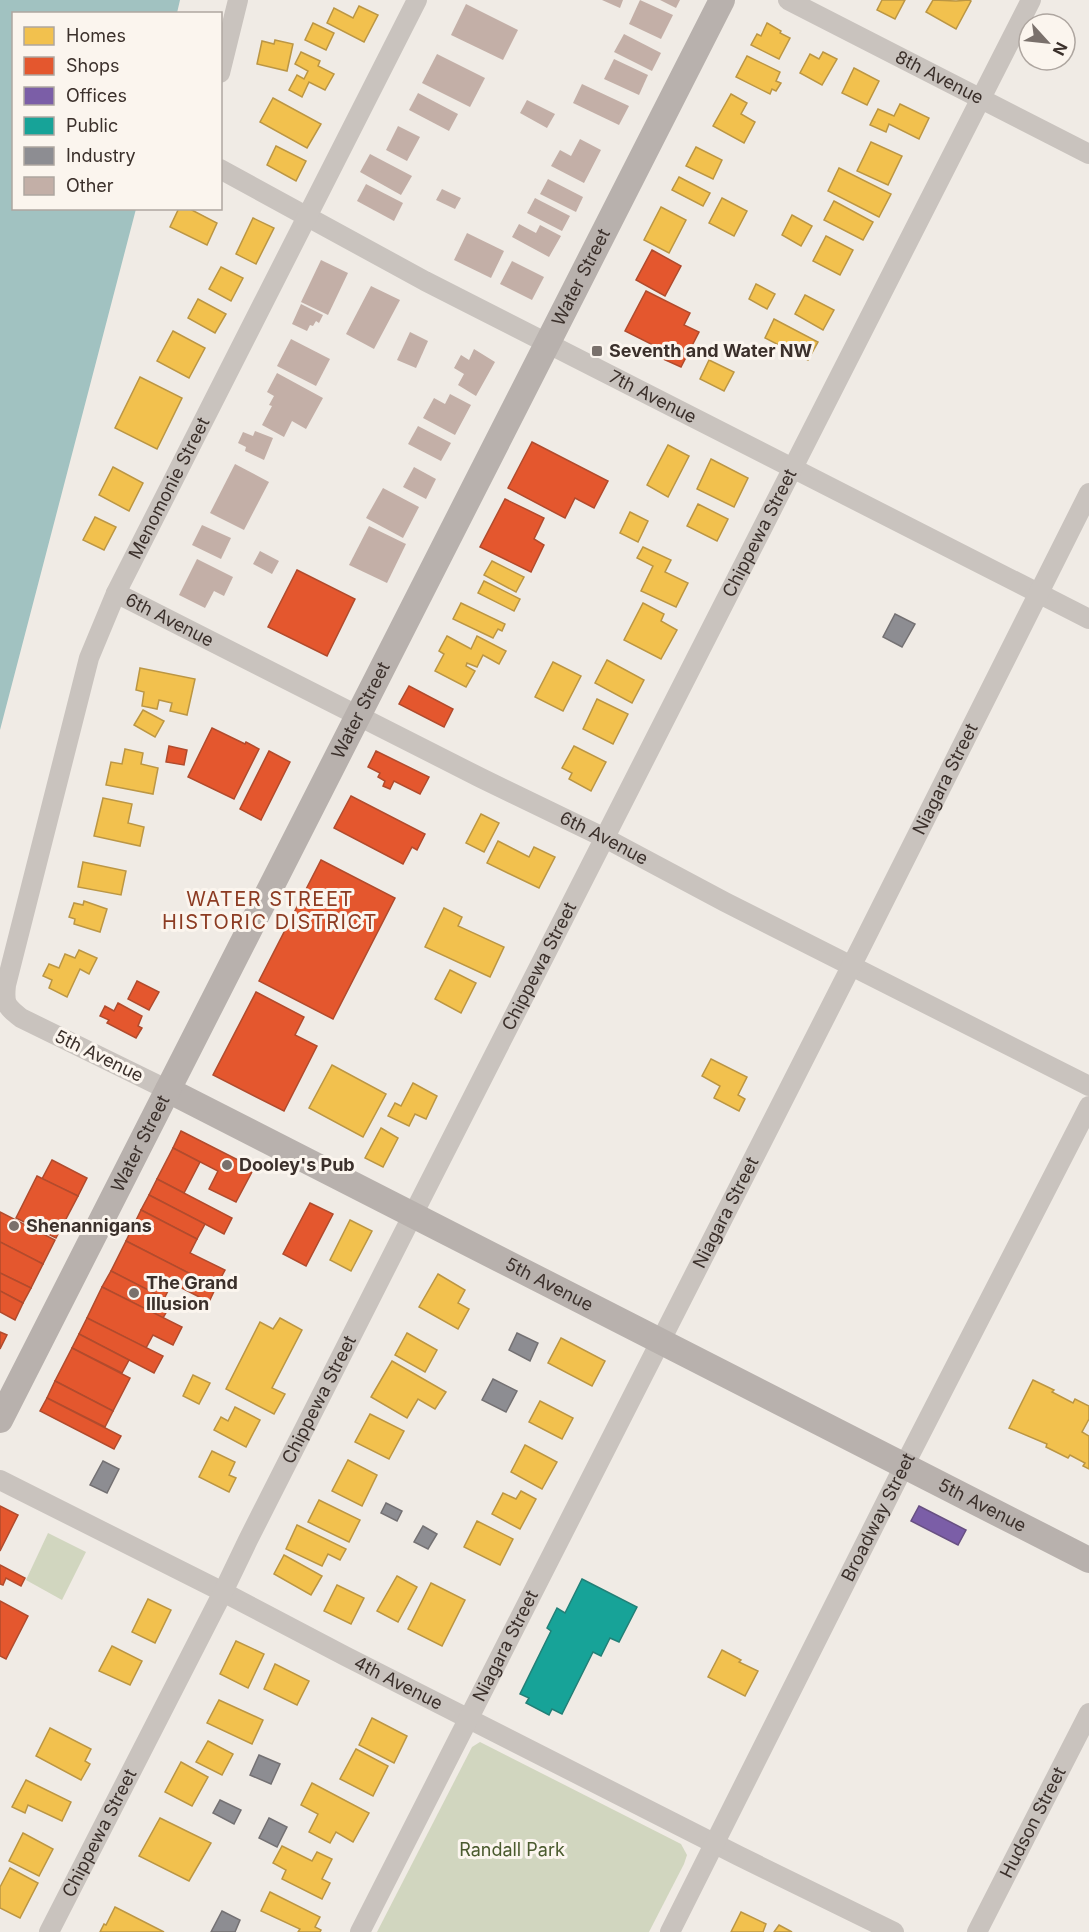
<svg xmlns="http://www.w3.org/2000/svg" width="1089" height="1932" font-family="Inter,sans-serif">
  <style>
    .green { fill: #d1d6bf }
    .water { fill: #a1c2c1 }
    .homes { fill: #f2c14e; stroke: #bb9644; stroke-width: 1.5 }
    .shops { fill: #e4572e; stroke: #b14b2d; stroke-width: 1.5 }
    .offices { fill: #7b5ea7; stroke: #685082; stroke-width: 1.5 }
    .public { fill: #17a398; stroke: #228077; stroke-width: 1.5 }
    .industry { fill: #8d8d92; stroke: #747173; stroke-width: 1.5 }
    .building { fill: #c3afa7 }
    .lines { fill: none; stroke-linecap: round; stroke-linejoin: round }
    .minor { stroke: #c9c3be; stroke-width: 20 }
    .major { stroke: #b8b1ad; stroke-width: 26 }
    .poi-dot { fill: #7a716c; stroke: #fbf5ee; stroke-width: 2 }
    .labels { text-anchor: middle; stroke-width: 6; stroke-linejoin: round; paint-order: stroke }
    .street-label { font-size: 18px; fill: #3b302b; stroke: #fbf5ee }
    .poi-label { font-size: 18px; font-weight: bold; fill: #3b302b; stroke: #fbf5ee; text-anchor: start }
    .park-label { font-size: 18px; fill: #4a5a2e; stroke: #fbf5ee }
    .neighbourhood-label { font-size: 20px; letter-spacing: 1.5px; fill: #8c3b22; stroke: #fbf5ee }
  </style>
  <rect width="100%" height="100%" fill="#f0ebe5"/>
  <g class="green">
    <polygon points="48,1533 86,1552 62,1600 26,1580"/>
    <polygon points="480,1742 681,1844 687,1855 684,1864 649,1932 377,1932 472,1747"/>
  </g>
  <polygon class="water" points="0,0 180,0 177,13 14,14 14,208 136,209 0,730"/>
  <g class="homes">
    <polygon points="882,0 905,0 895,19 877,10"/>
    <polygon points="933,0 956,1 969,0 971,1 956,29 926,12"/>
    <polygon points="359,6 378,15 364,42 327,23 334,8 353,18"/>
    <polygon points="313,23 334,33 326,50 305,40"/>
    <polygon points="767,23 781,31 780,33 790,38 779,59 751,45 757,34 761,36"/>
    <polygon points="275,40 293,44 287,71 257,64 262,41 274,44"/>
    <polygon points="301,52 320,61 318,66 334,74 325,90 309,82 302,97 289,90 297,75 304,79 308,71 295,64"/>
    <polygon points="823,52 837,59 822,85 800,73 810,54 819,59"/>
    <polygon points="747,56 780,72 776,81 781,83 776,91 772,89 770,94 736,77"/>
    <polygon points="854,68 879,81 867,105 842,93"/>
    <polygon points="731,94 747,103 741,114 755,122 744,143 713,126"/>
    <polygon points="273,98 321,124 307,148 260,122"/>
    <polygon points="900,104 929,118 919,139 889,124 886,132 870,125 878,109 894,116"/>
    <polygon points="871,142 902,156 888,185 857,171"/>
    <polygon points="276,146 306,161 296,181 267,165"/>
    <polygon points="696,147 722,160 713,179 686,166"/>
    <polygon points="839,168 891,194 879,217 828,191"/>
    <polygon points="679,177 710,193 703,206 672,190"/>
    <polygon points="722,198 747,211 734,236 709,223"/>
    <polygon points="834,201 873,222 863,240 824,220"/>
    <polygon points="661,207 686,220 669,253 644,240"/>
    <polygon points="179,208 188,208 217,223 207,245 170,227"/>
    <polygon points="792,215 812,226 801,246 782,235"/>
    <polygon points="253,218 274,228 256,264 236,254"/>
    <polygon points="826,236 853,250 840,275 813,261"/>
    <polygon points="221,267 243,278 231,301 209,289"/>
    <polygon points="756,284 775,294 767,309 749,299"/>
    <polygon points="805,295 834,310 823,330 795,314"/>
    <polygon points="198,299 226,314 215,333 188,318"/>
    <polygon points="774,319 818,342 808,360 765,338"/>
    <polygon points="173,331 205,348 189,378 157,361"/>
    <polygon points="709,360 734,372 724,391 700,379"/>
    <polygon points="140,377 182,398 157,449 115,428"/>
    <polygon points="668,445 689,456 668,497 647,485"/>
    <polygon points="711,459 748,478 734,507 697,489"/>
    <polygon points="113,467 143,483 129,511 99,495"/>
    <polygon points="698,504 728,519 717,541 687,526"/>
    <polygon points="630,512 648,521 638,542 620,533"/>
    <polygon points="95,517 116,527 104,550 83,540"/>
    <polygon points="643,547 671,560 665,572 688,583 676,607 641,591 653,566 637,558"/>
    <polygon points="492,561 524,577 516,592 484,575"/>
    <polygon points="484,581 520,599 514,611 478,593"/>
    <polygon points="461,603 505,624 502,631 498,629 493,638 453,619"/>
    <polygon points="643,603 664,614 661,621 677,630 661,659 624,640"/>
    <polygon points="447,636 471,649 477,636 506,651 499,664 483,655 477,667 467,663 466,666 475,671 466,687 435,671 444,654 439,651"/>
    <polygon points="607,660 644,680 632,703 595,683"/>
    <polygon points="553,662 581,676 563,711 535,697"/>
    <polygon points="140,668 195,679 187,715 170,711 172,703 159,700 157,709 142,706 144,692 136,690"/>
    <polygon points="597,699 628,714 613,744 583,729"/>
    <polygon points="143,710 164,721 155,737 134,725"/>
    <polygon points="574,746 606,762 591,791 569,779 572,773 562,768"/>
    <polygon points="125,749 143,753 141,764 158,768 153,794 106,785 111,762 122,764"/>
    <polygon points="103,798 132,804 128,823 144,827 140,846 94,836"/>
    <polygon points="481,814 499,823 484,852 466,843"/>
    <polygon points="498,841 529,857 534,847 555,857 539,888 487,863"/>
    <polygon points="83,862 126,871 121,895 78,887"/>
    <polygon points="84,901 107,909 100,932 74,924 75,919 69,917 74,903 83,905"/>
    <polygon points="444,908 462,917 458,926 504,947 490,977 425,947"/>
    <polygon points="79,950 97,958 89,974 80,969 67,997 49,988 52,980 43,976 49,964 59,968 65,954 75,958"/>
    <polygon points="450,970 476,983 461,1013 435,999"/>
    <polygon points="711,1059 747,1077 738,1095 745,1099 739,1111 714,1098 720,1086 702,1076"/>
    <polygon points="332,1065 386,1094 363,1137 309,1108"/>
    <polygon points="413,1083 437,1096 426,1119 415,1114 409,1126 388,1116 395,1103 401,1106"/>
    <polygon points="381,1128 398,1138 383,1167 365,1158"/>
    <polygon points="350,1220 372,1231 351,1271 330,1260"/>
    <polygon points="438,1274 465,1290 458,1303 469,1309 458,1329 419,1307"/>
    <polygon points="280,1318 302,1330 272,1388 285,1394 274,1414 226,1389 260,1322 273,1329"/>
    <polygon points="407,1333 437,1350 425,1372 395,1355"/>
    <polygon points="561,1338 605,1361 592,1386 548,1363"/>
    <polygon points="392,1361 446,1392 435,1409 418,1399 407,1418 371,1397"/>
    <polygon points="193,1375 210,1383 199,1404 183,1396"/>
    <polygon points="1033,1380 1054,1390 1052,1392 1073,1403 1075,1399 1089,1406 1089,1419 1082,1432 1089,1436 1089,1469 1083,1466 1085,1463 1070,1455 1068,1458 1046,1447 1047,1444 1009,1428"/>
    <polygon points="540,1401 573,1418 562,1439 529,1422"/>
    <polygon points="235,1407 260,1420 246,1447 214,1430 221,1417 228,1421"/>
    <polygon points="370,1414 404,1431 389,1459 355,1442"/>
    <polygon points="525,1445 557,1462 542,1489 511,1472"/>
    <polygon points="212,1451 235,1462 229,1475 236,1478 229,1492 199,1477"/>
    <polygon points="348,1460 377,1475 362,1506 332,1491"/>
    <polygon points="521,1491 536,1499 520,1529 492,1514 503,1493 516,1499"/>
    <polygon points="319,1500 360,1520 349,1542 308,1522"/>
    <polygon points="477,1521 513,1539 500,1565 464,1547"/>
    <polygon points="297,1525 346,1549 340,1560 328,1554 322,1566 286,1549"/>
    <polygon points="284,1555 322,1576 311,1595 274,1574"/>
    <polygon points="397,1576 417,1587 398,1622 377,1611"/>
    <polygon points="431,1583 465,1600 442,1646 408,1629"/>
    <polygon points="337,1585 364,1598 351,1624 324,1611"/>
    <polygon points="148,1599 171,1610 155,1643 132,1632"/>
    <polygon points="236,1641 264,1654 248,1688 220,1674"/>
    <polygon points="112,1646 142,1661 130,1685 99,1671"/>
    <polygon points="722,1650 741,1660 739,1662 758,1671 745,1696 708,1677"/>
    <polygon points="275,1664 309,1681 297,1705 264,1689"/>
    <polygon points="219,1700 263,1720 252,1744 207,1723"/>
    <polygon points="372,1718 407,1736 394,1763 359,1745"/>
    <polygon points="50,1728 91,1749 85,1761 90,1764 81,1780 36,1756"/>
    <polygon points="208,1741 233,1754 222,1775 196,1762"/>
    <polygon points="356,1749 388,1766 373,1796 340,1779"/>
    <polygon points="181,1762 208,1777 192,1806 165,1792"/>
    <polygon points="26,1780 71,1802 62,1821 28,1805 25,1813 12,1807"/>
    <polygon points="312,1783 369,1813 353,1842 336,1832 330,1843 309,1832 318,1814 301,1805"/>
    <polygon points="160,1818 211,1843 189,1881 139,1856"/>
    <polygon points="23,1833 53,1849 39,1876 9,1861"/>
    <polygon points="282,1846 312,1861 317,1852 332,1859 322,1879 330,1883 322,1899 282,1879 286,1870 273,1863"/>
    <polygon points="10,1868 38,1883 20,1918 0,1908 0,1887"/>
    <polygon points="270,1892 320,1917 315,1927 321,1930 320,1932 298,1932 300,1929 261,1911"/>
    <polygon points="115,1907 164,1932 100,1932 104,1924 106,1925"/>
    <polygon points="741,1912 766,1924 763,1932 731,1932"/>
    <polygon points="779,1925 792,1932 774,1932"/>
  </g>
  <g class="shops">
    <polygon points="652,250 681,266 665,296 636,280"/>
    <polygon points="646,291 690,313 684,325 699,332 681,367 663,359 667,352 625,331"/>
    <polygon points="532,442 608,481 594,508 575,498 565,518 508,488"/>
    <polygon points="505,499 544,518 534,539 544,545 531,572 480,547"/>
    <polygon points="297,570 355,599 327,656 268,627"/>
    <polygon points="409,686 453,709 444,727 399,704"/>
    <polygon points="212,728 245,744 246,742 259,749 234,799 188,777"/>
    <polygon points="169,746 187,750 184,765 166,762"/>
    <polygon points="269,751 290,762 261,820 240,809"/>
    <polygon points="376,751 429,777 420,794 394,781 390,789 383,786 385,781 378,777 380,773 368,767"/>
    <polygon points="351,796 425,834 417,850 412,847 403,864 334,828"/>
    <polygon points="321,860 395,898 333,1019 259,981"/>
    <polygon points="137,981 159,992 149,1010 128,999"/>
    <polygon points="256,992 304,1017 295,1035 317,1046 284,1111 213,1075"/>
    <polygon points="118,1003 142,1016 138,1026 142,1028 136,1038 107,1023 109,1020 100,1016 105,1006 114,1011"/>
    <polygon points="181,1131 254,1168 236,1202 209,1189 218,1171 173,1148"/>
    <polygon points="173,1148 200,1162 184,1193 157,1179"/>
    <polygon points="52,1160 87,1178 78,1196 42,1179"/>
    <polygon points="37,1176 78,1196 56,1238 16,1218"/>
    <polygon points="157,1179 232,1218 224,1234 149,1195"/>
    <polygon points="149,1195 205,1224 197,1239 141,1210"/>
    <polygon points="310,1203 333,1214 306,1266 283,1254"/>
    <polygon points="141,1210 197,1239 190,1253 225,1270 216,1287 126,1241"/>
    <polygon points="0,1212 55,1240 43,1264 0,1242"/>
    <polygon points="126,1241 216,1287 209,1302 172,1283 164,1299 111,1271"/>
    <polygon points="0,1242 43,1264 31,1288 0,1273"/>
    <polygon points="111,1271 172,1302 163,1318 102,1287"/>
    <polygon points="0,1273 31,1288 23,1303 0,1291"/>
    <polygon points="102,1287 182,1327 173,1345 153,1335 146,1348 87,1318"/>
    <polygon points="0,1291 23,1303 15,1320 0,1312"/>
    <polygon points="87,1318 163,1356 154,1373 79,1334"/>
    <polygon points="0,1332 7,1335 0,1349"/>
    <polygon points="79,1334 129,1360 122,1373 72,1348"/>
    <polygon points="72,1348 130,1378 113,1411 55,1381"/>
    <polygon points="55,1381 113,1411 105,1427 47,1398"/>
    <polygon points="47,1398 121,1436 114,1449 40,1411"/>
    <polygon points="0,1506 18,1515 0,1551"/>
    <polygon points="0,1565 25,1578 21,1586 6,1578 3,1585 0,1584"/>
    <polygon points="0,1601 28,1616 6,1659 0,1656"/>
  </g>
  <polygon class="offices" points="919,1506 966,1530 958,1545 911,1521"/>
  <polygon class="public" points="582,1579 637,1607 619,1642 610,1638 601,1656 593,1652 562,1714 552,1709 549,1715 526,1703 529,1698 520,1694 551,1631 547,1628 557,1608 565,1613"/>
  <g class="industry">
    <polygon points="895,614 915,624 902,647 883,637"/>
    <polygon points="517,1333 538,1343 530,1361 509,1350"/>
    <polygon points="493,1379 517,1391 506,1412 482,1400"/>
    <polygon points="103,1461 119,1469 107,1493 90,1485"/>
    <polygon points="386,1503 402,1511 397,1521 381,1513"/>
    <polygon points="423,1526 437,1534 428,1549 414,1542"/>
    <polygon points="259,1755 280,1764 271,1784 250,1775"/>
    <polygon points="220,1800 241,1810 234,1824 213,1813"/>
    <polygon points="269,1818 287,1827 277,1847 259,1838"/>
    <polygon points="222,1911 240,1920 235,1932 211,1932"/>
  </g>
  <g class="building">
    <polygon points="602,0 623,0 620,8"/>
    <polygon points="640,0 673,15 661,39 629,24"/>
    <polygon points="660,0 680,0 676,8"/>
    <polygon points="466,4 518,30 503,60 451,35"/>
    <polygon points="624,34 661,53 652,71 614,52"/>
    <polygon points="437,54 485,78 470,107 422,83"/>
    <polygon points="614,59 648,75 639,95 604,79"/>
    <polygon points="582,84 629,106 619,125 573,103"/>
    <polygon points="418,93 458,114 449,131 409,110"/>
    <polygon points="527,100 555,114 547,128 520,113"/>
    <polygon points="398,126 420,137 407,161 386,150"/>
    <polygon points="580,139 601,150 584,183 551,166 560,150 571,156"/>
    <polygon points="370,154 412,176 401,195 360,172"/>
    <polygon points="548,179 583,197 576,212 540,194"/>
    <polygon points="366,184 403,203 394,221 357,201"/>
    <polygon points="442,189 461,198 455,209 436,200"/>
    <polygon points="535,198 570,216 562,231 527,213"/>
    <polygon points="519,224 536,233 540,225 561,236 549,257 512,237"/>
    <polygon points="467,233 504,251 491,278 454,260"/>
    <polygon points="321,260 348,273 328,315 301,302"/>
    <polygon points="512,261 544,277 532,300 500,284"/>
    <polygon points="371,286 400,300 374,349 346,334"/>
    <polygon points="301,304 323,315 319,323 316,321 313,326 310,325 307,331 292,324"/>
    <polygon points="410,332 428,341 416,368 397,360"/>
    <polygon points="291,339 330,359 316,386 277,366"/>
    <polygon points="474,349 495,362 476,396 458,385 464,374 454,368 461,355 469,360"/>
    <polygon points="277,373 323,398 306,429 292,421 284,437 262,425 272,406 269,405 274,396 267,392"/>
    <polygon points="450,394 471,405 455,435 423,418 434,398 445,404"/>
    <polygon points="418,426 451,443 441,461 408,444"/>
    <polygon points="255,431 273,438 264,460 245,451 246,447 238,443 243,432 253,436"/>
    <polygon points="235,464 269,482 244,530 210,513"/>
    <polygon points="414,467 436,479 426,499 403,487"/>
    <polygon points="383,488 419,507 403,538 366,518"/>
    <polygon points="202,525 231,538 221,559 192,545"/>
    <polygon points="369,526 406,544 387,583 349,565"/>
    <polygon points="260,551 279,561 272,574 253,564"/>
    <polygon points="197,559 233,577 224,596 214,591 205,608 179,595"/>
  </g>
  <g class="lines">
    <g class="minor">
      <path id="s1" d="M788 0 1089 154"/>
      <polyline points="220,73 238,0"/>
      <path id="s2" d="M220 169 425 281 1089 619"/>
      <path id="s3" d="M116 593 481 778 605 838 725 902 1089 1086"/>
      <path id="s4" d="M168 1090 21 1018C6 1006 4 1004 6 985L89 658 116 593 417 0"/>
      <path id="s5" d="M0 1480 223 1592 345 1656 739 1856 894 1932"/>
      <path id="s6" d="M49 1932 223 1592 248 1540 400 1240 1031 0"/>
      <path id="s7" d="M360 1932 862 945 1089 493"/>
      <path id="s8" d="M670 1932 904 1466 1089 1106"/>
      <path id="s9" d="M977 1932 1089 1713"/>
    </g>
    <g class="major">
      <path id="s10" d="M168 1090 1089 1560"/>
      <path id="s11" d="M0 1420 722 0"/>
    </g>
  </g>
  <g class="poi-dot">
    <rect x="591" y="345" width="12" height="12" rx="3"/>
    <circle cx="227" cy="1165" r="6"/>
    <circle cx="14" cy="1226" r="6"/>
    <circle cx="134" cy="1293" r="6"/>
  </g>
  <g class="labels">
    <g class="street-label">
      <text dy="6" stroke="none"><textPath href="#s1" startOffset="170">8th Avenue</textPath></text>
      <text dy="6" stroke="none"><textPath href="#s11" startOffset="1282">Water Street</textPath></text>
      <text dy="6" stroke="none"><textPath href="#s2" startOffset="489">7th Avenue</textPath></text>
      <text dy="6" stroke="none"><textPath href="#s4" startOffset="728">Menomonie Street</textPath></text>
      <text dy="6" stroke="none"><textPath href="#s6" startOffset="1569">Chippewa Street</textPath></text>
      <text dy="6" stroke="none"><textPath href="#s3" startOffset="60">6th Avenue</textPath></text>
      <text dy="6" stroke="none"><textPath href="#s11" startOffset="796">Water Street</textPath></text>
      <text dy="6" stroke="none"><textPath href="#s7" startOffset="1293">Niagara Street</textPath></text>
      <text dy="6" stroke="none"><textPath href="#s3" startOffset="546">6th Avenue</textPath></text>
      <text dy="6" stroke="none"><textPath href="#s6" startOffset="1083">Chippewa Street</textPath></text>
      <text transform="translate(99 1056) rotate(26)" y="6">5th Avenue</text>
      <text dy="6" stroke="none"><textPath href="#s11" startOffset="310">Water Street</textPath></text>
      <text dy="6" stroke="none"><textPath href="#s7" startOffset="807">Niagara Street</textPath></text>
      <text dy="6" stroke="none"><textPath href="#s10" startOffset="428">5th Avenue</textPath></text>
      <text dy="6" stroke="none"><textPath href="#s6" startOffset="597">Chippewa Street</textPath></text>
      <text dy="6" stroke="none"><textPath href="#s10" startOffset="914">5th Avenue</textPath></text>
      <text dy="6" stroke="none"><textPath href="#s8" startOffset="464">Broadway Street</textPath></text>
      <text dy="6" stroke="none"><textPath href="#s7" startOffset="321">Niagara Street</textPath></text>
      <text dy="6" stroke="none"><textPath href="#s5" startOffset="447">4th Avenue</textPath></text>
      <text dy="6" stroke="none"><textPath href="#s9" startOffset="123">Hudson Street</textPath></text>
      <text dy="6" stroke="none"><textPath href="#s6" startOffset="111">Chippewa Street</textPath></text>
    </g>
    <g class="poi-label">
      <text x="609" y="357">Seventh and Water NW</text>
      <text x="239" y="1171">Dooley's Pub</text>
      <text x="26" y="1232">Shenannigans</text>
      <text x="146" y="1289">The Grand<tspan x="146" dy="21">Illusion</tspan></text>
    </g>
    <g class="park-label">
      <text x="512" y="1856">Randall Park</text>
    </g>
    <g class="neighbourhood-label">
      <text x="270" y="906">WATER STREET<tspan x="270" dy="23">HISTORIC DISTRICT</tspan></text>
    </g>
  </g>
  <rect x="12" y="12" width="210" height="198" fill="#fbf5ee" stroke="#aea6a0" stroke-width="1.5"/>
  <rect x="24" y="27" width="30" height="18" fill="#f2c14e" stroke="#aea6a0" stroke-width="1.5"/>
  <text x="66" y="42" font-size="18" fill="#3b302b">Homes</text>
  <rect x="24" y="57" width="30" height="18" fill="#e4572e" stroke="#aea6a0" stroke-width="1.5"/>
  <text x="66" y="72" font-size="18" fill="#3b302b">Shops</text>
  <rect x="24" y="87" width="30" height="18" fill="#7b5ea7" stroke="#aea6a0" stroke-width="1.5"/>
  <text x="66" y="102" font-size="18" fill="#3b302b">Offices</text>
  <rect x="24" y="117" width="30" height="18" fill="#17a398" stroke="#aea6a0" stroke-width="1.5"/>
  <text x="66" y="132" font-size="18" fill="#3b302b">Public</text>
  <rect x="24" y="147" width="30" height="18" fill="#8d8d92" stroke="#aea6a0" stroke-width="1.5"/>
  <text x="66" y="162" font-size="18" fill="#3b302b">Industry</text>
  <rect x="24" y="177" width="30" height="18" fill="#c3afa7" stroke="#aea6a0" stroke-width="1.5"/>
  <text x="66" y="192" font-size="18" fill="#3b302b">Other</text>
  <g transform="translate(1047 42) rotate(117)"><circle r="28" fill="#fbf5ee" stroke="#aea6a0" stroke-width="1.5"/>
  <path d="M0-4.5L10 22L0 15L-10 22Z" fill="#7a716c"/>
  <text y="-9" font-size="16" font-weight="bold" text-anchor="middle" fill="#3b302b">N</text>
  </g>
</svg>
